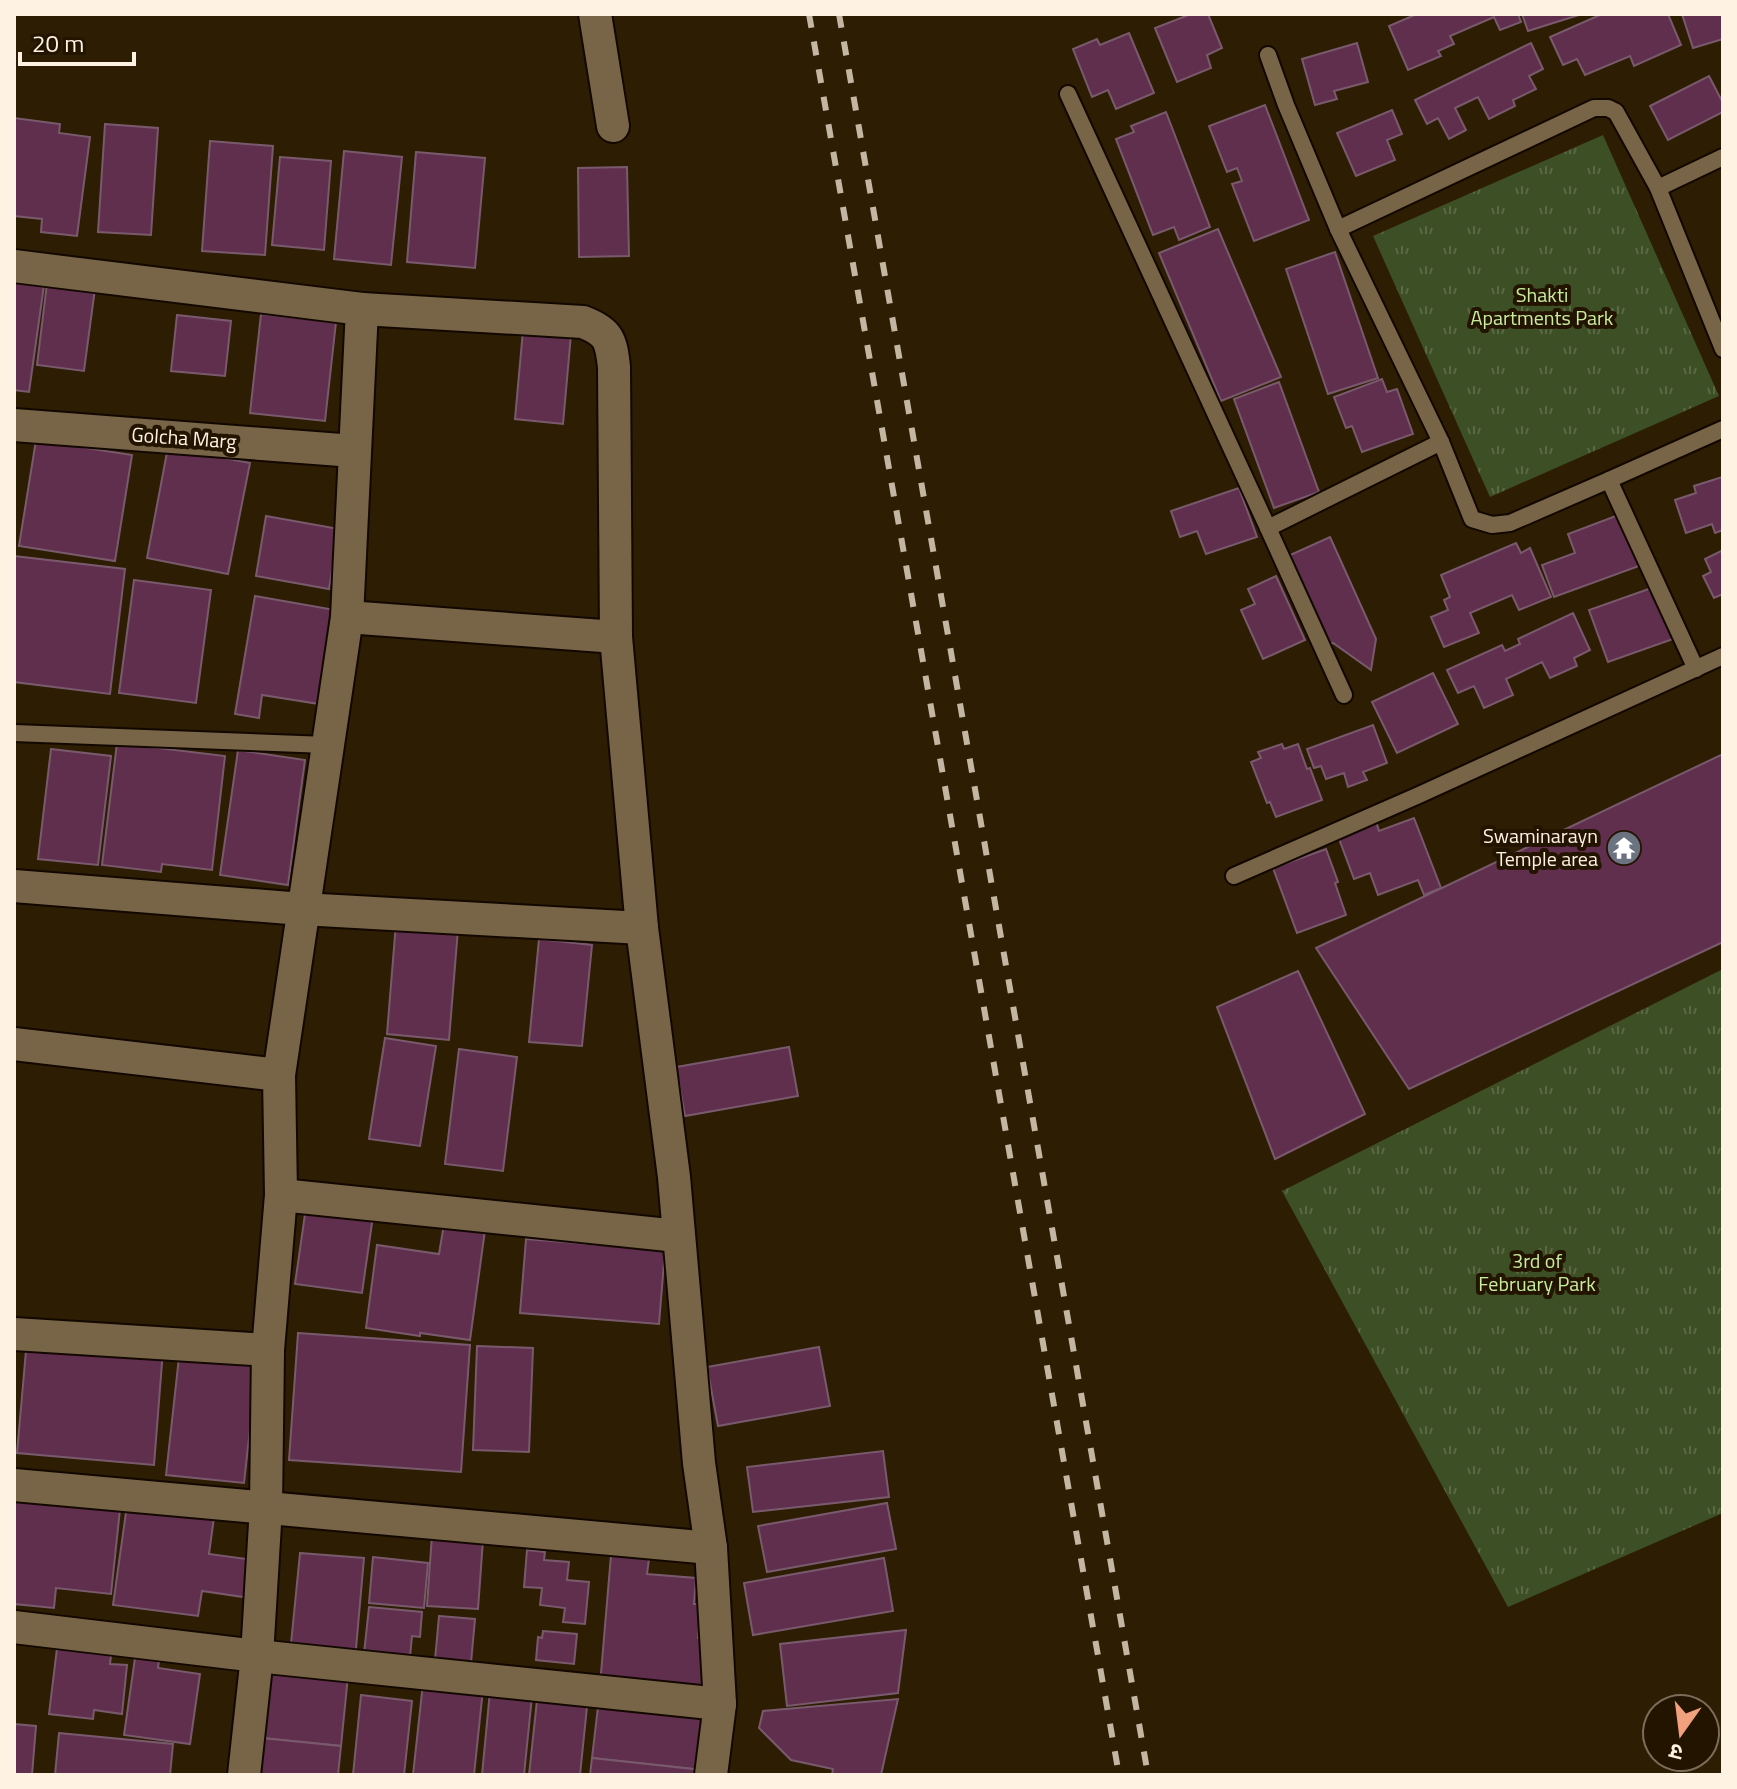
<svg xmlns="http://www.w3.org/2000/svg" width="1737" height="1789" font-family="'Titillium Web','Noto Sans Devanagari',sans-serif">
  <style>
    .park { fill: url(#park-tufts) }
    .building { fill: #602f4e; stroke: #795a6d; stroke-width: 2 }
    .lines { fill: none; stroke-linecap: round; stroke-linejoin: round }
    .lane-casing { stroke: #130800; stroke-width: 20 }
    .street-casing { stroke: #130800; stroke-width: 36 }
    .lane { stroke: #786548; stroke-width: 16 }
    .street { stroke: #786548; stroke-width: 32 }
    .rail { stroke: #c3b6a3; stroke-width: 6; stroke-dasharray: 14 14; stroke-linecap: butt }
    .labels { text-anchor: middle; stroke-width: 8; stroke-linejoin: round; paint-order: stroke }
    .park-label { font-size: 20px; fill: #c8ed9c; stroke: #231400 }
    .street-label { font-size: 20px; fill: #fef3e3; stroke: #231400 }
    .poi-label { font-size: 20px; fill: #fef3e3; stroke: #231400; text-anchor: end }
  </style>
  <defs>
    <pattern id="park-tufts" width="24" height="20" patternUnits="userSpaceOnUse" patternTransform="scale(2)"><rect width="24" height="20" fill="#3d4f24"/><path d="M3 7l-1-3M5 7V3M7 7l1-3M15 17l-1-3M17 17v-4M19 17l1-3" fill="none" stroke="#5a6944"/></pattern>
  </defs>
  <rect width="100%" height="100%" fill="#2d1d02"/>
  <g class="park">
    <polygon points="1603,135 1719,396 1490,497 1373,236"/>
    <polygon points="1723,969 1723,1513 1508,1607 1282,1191"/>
  </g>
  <g class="building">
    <polygon points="1191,14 1208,14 1222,48 1207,55 1211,68 1177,82 1155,28"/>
    <polygon points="1417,14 1518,14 1521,22 1500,30 1494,17 1450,36 1454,44 1438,51 1441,56 1408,70 1389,26"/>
    <polygon points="1522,14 1582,14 1528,31"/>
    <polygon points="1602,14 1668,14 1681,45 1634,66 1630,56 1585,75 1577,59 1563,65 1550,37"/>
    <polygon points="1682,14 1723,14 1723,39 1693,48"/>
    <polygon points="1129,33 1154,93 1116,109 1108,90 1092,97 1073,49 1097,39 1100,45"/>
    <polygon points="1357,43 1368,82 1334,91 1337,99 1315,105 1302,59"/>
    <polygon points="1531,43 1543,69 1529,76 1536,89 1513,100 1515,106 1489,119 1478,97 1455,108 1466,130 1449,139 1438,118 1427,124 1415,100"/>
    <polygon points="1709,76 1723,103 1723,112 1668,140 1650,106"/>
    <polygon points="1265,105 1309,220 1254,241 1232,184 1242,181 1237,168 1227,172 1209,126"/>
    <polygon points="1392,110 1402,134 1387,140 1395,160 1356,176 1337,133"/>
    <polygon points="1166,112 1210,227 1179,240 1174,227 1153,235 1116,139 1134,132 1131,126"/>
    <polygon points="14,118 60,124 59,133 90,137 77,236 41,232 42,219 14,216"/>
    <polygon points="105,124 158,128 151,235 98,232"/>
    <polygon points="210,141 273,146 265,255 202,251"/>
    <polygon points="344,151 402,157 391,265 334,259"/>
    <polygon points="416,152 485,158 475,268 407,262"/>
    <polygon points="280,157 331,161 324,250 272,245"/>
    <polygon points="627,167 629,256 579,257 578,168"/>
    <polygon points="1218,229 1281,377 1221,401 1159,253"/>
    <polygon points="1335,252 1378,378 1328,394 1286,269"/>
    <polygon points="14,274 45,278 29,392 14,390"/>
    <polygon points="48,275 96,281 84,371 37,365"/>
    <polygon points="261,314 336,322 325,421 250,413"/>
    <polygon points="177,315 231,321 225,376 171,371"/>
    <polygon points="524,319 572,323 563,424 515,419"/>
    <polygon points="1382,379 1387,392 1397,389 1413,434 1362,452 1352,426 1346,428 1334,397"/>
    <polygon points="1279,382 1319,492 1274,508 1234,399"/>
    <polygon points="36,440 132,455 115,561 19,546"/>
    <polygon points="168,447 250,463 228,574 147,558"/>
    <polygon points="1722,477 1723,530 1715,533 1712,524 1686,533 1675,500 1696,493 1694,486"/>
    <polygon points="1239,488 1257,537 1206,554 1197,531 1180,537 1171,511"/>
    <polygon points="1621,514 1639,566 1554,597 1542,565 1575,553 1568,534"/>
    <polygon points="266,516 339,529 329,589 256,576"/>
    <polygon points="1330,537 1376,639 1371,670 1333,643 1328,645 1288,556"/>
    <polygon points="1516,543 1521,553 1530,548 1551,597 1519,610 1512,595 1470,613 1479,633 1444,647 1431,617 1448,610 1444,600 1450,597 1441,575"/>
    <polygon points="1723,550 1723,594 1714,598 1703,576 1711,572 1705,559"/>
    <polygon points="14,556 125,569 110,694 14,682"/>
    <polygon points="1276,576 1305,640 1263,659 1241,610 1255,604 1248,589"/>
    <polygon points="134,580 211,590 196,703 119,693"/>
    <polygon points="1657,586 1676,638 1608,662 1589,610"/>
    <polygon points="255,596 335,610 319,704 262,695 259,718 235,714"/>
    <polygon points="1573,613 1590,650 1574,658 1577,666 1550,678 1542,662 1506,679 1513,695 1484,708 1474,686 1458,693 1447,670 1502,645 1505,651 1520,644 1518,639"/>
    <polygon points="1433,673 1458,724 1397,753 1372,702"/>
    <polygon points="1373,725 1387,763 1363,772 1367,780 1348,787 1344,773 1326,779 1321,766 1314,768 1307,749"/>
    <polygon points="117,743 225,756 212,870 162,864 161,872 102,865"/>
    <polygon points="1282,744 1284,749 1298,744 1307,769 1310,768 1322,800 1276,817 1270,802 1267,803 1251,762 1261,758 1258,752"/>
    <polygon points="51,749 111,756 98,865 38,859"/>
    <polygon points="238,750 305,760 288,885 220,875"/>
    <polygon points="1723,754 1723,942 1409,1089 1316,948"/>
    <polygon points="1414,818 1441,888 1424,895 1418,880 1378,895 1370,873 1354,879 1338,836 1376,821 1379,831"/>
    <polygon points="1326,849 1338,882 1335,883 1346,915 1297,933 1273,868"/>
    <polygon points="396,923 458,929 449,1040 387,1034"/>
    <polygon points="539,939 592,945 582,1046 529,1042"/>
    <polygon points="1298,971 1365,1114 1275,1159 1217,1007"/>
    <polygon points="385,1038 436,1046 420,1146 369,1139"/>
    <polygon points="789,1047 798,1096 685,1116 676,1067"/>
    <polygon points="459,1049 517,1057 503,1171 445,1164"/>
    <polygon points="306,1207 373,1216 362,1293 295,1284"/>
    <polygon points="444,1224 485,1230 470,1340 420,1333 420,1336 366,1328 377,1245 439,1254"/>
    <polygon points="526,1239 665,1250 659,1324 520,1313"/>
    <polygon points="298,1333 470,1345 461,1472 289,1460"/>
    <polygon points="27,1339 163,1350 154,1465 17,1453"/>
    <polygon points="477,1346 533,1348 529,1452 473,1450"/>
    <polygon points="819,1347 830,1406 718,1426 707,1367"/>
    <polygon points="179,1357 257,1366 244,1483 166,1475"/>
    <polygon points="883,1451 889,1497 753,1512 747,1467"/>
    <polygon points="16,1488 121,1500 111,1594 56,1588 54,1608 14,1604 14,1503"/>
    <polygon points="128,1498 215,1510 209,1554 254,1560 250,1598 202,1591 198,1616 113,1605"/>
    <polygon points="887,1503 896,1549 767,1572 758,1526"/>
    <polygon points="432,1535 483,1540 478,1609 427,1606"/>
    <polygon points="527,1550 545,1552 544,1560 569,1562 567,1580 589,1582 585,1624 563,1622 565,1608 540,1605 542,1588 524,1587"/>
    <polygon points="300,1553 364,1558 355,1660 290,1654"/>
    <polygon points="611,1555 649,1559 647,1574 696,1578 694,1604 701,1604 698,1638 704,1639 705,1694 600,1685"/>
    <polygon points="373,1557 428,1563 424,1608 369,1603"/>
    <polygon points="884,1558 893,1611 753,1635 744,1583"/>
    <polygon points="369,1607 422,1612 420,1637 412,1636 409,1667 363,1663"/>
    <polygon points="439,1616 475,1619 470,1674 434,1671"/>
    <polygon points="906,1630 898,1693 787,1706 780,1644"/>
    <polygon points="543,1631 577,1634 574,1664 536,1660 538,1637 542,1638"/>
    <polygon points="112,1647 110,1664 127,1665 122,1714 94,1710 93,1719 49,1714 57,1648 73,1650"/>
    <polygon points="136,1651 160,1653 158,1668 200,1674 190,1744 124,1735"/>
    <polygon points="269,1668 348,1676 341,1746 262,1738"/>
    <polygon points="423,1683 483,1689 474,1775 413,1775"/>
    <polygon points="490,1691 532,1696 524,1775 482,1775"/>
    <polygon points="538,1691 588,1697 580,1775 529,1775"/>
    <polygon points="361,1695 412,1701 404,1775 353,1775"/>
    <polygon points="599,1698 709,1709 702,1770 592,1758"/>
    <polygon points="898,1699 881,1775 832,1775 833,1769 791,1760 759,1728 763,1711"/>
    <polygon points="14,1724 36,1726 32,1775 14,1775"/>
    <polygon points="59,1733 173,1744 170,1775 55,1775"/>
    <polygon points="262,1738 341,1746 338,1775 258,1775"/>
    <polygon points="592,1758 702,1770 701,1775 590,1775"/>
  </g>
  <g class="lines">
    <g class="lane-casing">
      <g id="lane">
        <polyline points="1268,55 1286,105 1338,229 1441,442 1472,519 1492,525 1510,523 1609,480 1696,669"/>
        <polyline points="1068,94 1268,528 1441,442"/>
        <polyline points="1658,188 1723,157"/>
        <polyline points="1338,229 1594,108 1608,108 1616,112 1658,188 1723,349"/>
        <polyline points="1609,480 1723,429"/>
        <polyline points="1268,528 1344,695"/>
        <polyline points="14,733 327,745"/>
        <polyline points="1234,876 1419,795 1723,656"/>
      </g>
    </g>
    <g class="street-casing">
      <g id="street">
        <polyline points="595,14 613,126"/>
        <polyline points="14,266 362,309 347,617 279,1075"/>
        <path d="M362 309 583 322C609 332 611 340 614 367L616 637 642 928 674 1177 699 1463 711 1548 720 1704 711 1775"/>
        <polyline points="14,425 354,451"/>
        <polyline points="347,617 616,637"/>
        <polyline points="14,886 302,909 642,928"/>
        <polyline points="14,1044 279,1075 281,1195 268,1350 14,1334"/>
        <polyline points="281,1195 678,1236"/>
        <polyline points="14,1485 711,1548"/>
        <polyline points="14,1627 257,1656 720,1704"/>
        <polyline points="244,1775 257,1656 266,1507 268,1350"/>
      </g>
    </g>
    <use href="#lane" class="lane"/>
    <use href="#street" class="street"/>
    <g class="rail">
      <polyline points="809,14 1119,1775"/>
      <polyline points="839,14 1148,1775"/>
    </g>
  </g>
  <defs>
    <g id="temple-disc" transform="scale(1.8)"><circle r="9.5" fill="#6b7280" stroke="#231400"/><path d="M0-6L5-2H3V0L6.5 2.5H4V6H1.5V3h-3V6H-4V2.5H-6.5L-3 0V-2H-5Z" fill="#fff"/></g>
  </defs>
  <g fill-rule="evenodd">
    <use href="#temple-disc" x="1624" y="848"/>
  </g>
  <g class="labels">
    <g class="park-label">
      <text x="1542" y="302">Shakti<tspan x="1542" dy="23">Apartments Park</tspan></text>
      <text x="1537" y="1268">3rd of<tspan x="1537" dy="23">February Park</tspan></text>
    </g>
    <g class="street-label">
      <text transform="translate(184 438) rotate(4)" y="7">Golcha Marg</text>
    </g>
    <g class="poi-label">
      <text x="1598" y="843">Swaminarayn<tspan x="1598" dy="23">Temple area</tspan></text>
    </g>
  </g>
  <rect width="1737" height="1789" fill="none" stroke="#fef3e3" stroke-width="32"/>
  <g transform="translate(1681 1733) rotate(194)"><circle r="38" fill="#231400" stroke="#7b6d5b" stroke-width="2"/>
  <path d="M0-6L14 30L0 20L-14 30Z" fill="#f2a17e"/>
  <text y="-12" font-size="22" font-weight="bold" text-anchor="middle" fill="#fef3e3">उ</text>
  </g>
  <path d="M20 52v12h114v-12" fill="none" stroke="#fef3e3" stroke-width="4"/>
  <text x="32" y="52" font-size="24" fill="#fef3e3" stroke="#231400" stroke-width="6" paint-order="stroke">20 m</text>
</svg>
